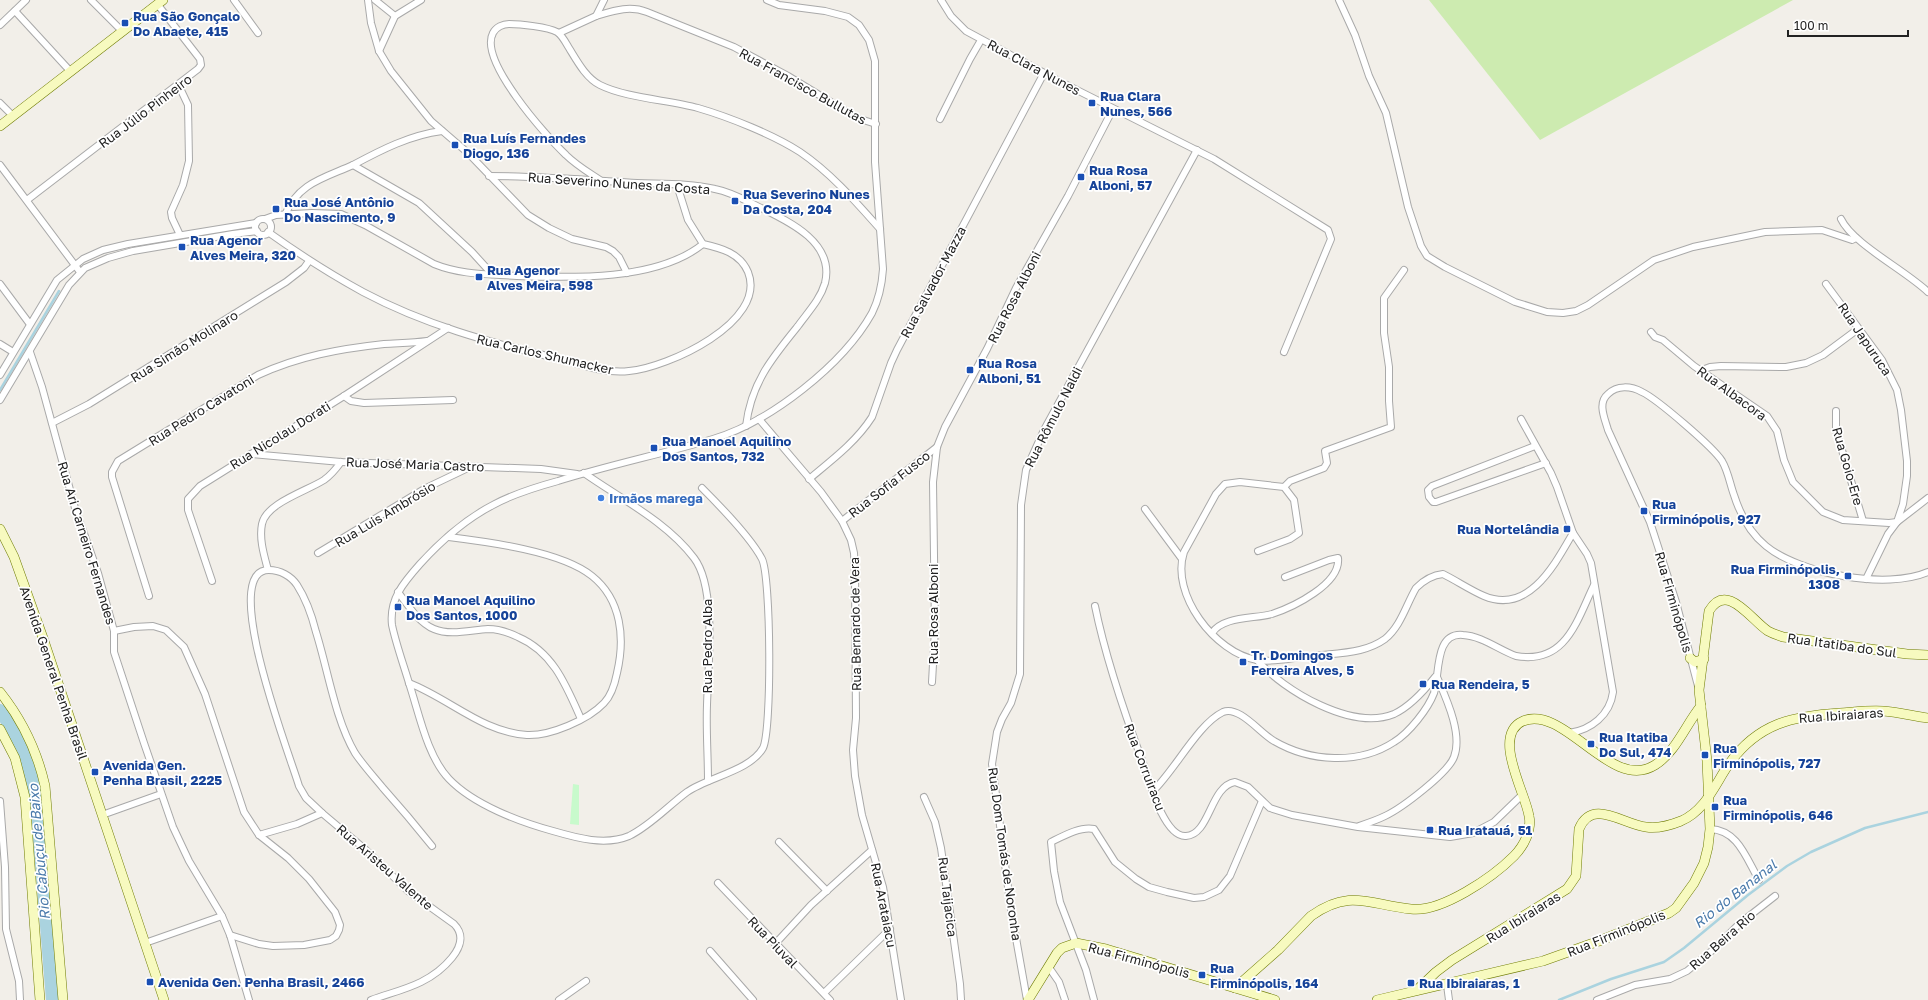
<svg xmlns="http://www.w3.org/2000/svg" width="1928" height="1000" font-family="'Golos Text',sans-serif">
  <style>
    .grass { fill: #cdebb0 }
    .park { fill: #c8facc }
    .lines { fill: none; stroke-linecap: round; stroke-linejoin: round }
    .stream { stroke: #aad3df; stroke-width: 2.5 }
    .river { stroke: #aad3df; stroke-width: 14 }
    .street-casing { stroke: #a9a9a9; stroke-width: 8 }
    .secondary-casing { stroke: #707d05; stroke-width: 10 }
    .street { stroke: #fff; stroke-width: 6 }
    .secondary { stroke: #f7fabf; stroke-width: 9 }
    .transit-dot { fill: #1a4fb4; stroke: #fff; stroke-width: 1.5 }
    .shop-dot { fill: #3f7fe0; stroke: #fff; stroke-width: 1.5 }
    .labels { text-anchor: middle; stroke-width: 3.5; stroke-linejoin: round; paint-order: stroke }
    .transit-label { font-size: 13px; font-weight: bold; fill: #164399; stroke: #fff; text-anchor: start }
    .street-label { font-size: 13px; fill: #222; stroke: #fff }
    .shop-label { font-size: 13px; font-weight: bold; fill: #366cbe; stroke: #fff; text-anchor: start }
    .water-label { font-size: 14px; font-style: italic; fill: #4a7aab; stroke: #fff }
  </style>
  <rect width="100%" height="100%" fill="#f2efe9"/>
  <polygon class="grass" points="1429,0 1793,0 1540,140"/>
  <polygon class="park" points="573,784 579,785 579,825 570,824"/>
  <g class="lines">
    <g class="stream">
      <polyline points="0,390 59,291"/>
      <polyline points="1559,1000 1611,979 1664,962 1684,948 1748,895 1787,866 1811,852 1865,828 1928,812"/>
    </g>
    <path class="river" d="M0 711C22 737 31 769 37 802L53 1000"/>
    <g class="street-casing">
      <g id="street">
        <polyline points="91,0 123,32"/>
        <polyline points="234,0 258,33"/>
        <polyline points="368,0 371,23 379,51 391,71 431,121 468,153 528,215 549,228 572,239 606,247 613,251 619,257 627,273"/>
        <polyline points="375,0 395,16"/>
        <polyline points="941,0 951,16 966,31 1061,82 1214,159 1328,230 1331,239 1284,352"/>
        <polyline points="1339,0 1355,35 1369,76 1386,113 1408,207 1421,246 1427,256 1445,267 1515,302 1547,312 1563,313 1576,311 1588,305 1654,260 1693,247 1765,232 1822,230 1852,240 1856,238"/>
        <polyline points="15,11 71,72"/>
        <path d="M596 16C613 11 629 5 647 12L734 47 788 76 857 118 876 124"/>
        <polyline points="0,25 26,0"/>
        <polyline points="559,33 596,16 604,0"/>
        <polyline points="379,51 395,16 421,0"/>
        <polyline points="179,86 188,105 189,161 183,185 171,212 172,218 180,235"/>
        <polyline points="0,103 13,116"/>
        <polyline points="940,119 970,59 981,40"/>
        <polyline points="0,165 80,272"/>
        <path d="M353 165C381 150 410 135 442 131"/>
        <path d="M489 176C538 176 588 180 637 183 662 184 690 183 715 189 731 192 745 200 759 207 788 221 835 242 825 283 820 300 808 312 798 326 772 358 751 383 746 426"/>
        <path d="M600 180C588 172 576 165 566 155 546 136 478 60 493 33 496 27 503 24 509 24 520 24 548 27 557 32 562 35 566 43 569 48 577 61 586 78 600 85 626 98 669 100 698 108 729 117 774 135 800 152 831 173 856 202 880 229"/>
        <polyline points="27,200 198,69 201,65 200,59 158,5"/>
        <path d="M285 215C298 183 324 178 353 165L419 203 472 252 492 274"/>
        <path d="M265 219 276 215 312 213 341 214 365 225 434 264C461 275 489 274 517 276 572 278 657 281 703 244"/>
        <path d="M1841 219C1853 244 1905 270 1928 292"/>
        <circle cx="263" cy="227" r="8"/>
        <path d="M268 232C299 254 330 274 363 292 423 324 490 343 556 358 579 364 605 374 629 371 667 368 768 322 748 272 740 253 721 248 703 244L688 220 677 185"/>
        <polyline points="0,284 29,323"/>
        <polyline points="1826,284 1882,360 1897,390 1901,410 1907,461 1907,476 1903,504 1897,522 1888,534 1866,579"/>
        <polyline points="1651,332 1655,337 1663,340 1694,366 1767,416 1777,431 1784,460 1793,482 1823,512 1843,520 1889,523 1897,522 1928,498"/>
        <polyline points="0,344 13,352"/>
        <polyline points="30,352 42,387 75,508 98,573 114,631 114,652 144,743 173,827 189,861 222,916 230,935 249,1000"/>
        <polyline points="1702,370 1710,367 1721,366 1786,367 1806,363 1823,355 1858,329"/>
        <polyline points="0,375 57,280 83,259 103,250 128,244 256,223"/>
        <polyline points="344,396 351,401 364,403 453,400"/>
        <polyline points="0,400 69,285 85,268 108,258 133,251 233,234 257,231"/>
        <polyline points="1836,411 1836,430 1863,521"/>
        <polyline points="759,419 821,492 842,521 851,540 854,553 855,574 856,718 853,750 855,776 862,815 883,887 901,1000"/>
        <path d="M1521 419 1551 473 1557 487 1573 533 1587 554 1591 563 1613 692C1610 715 1591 730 1569 733"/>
        <polyline points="52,423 89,404 286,282 304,268 309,261"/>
        <polyline points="1535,446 1432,486 1428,490 1429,497 1433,502 1436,502 1546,463"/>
        <polyline points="251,454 341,462 541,469 577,474"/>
        <path d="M584 473C621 499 667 522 694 558 717 588 708 668 707 705 706 730 708 756 708 781"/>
        <path d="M809 479C832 460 856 442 872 417L891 363 897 350 1044 73"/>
        <polyline points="1284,487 1290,481 1324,468 1327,463 1325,451 1391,427 1389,401 1389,367 1384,333 1384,298 1404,270"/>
        <path d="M702 488C719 505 751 538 762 559 771 577 772 730 763 748 750 771 708 777 687 792 668 806 650 826 629 836 605 846 577 838 553 831 520 822 474 805 449 779 427 756 419 713 409 683 403 663 396 644 392 625 389 599 404 582 420 564 440 542 466 519 493 505 513 494 536 487 558 481 609 465 662 454 713 439 770 422 843 365 872 313 879 299 882 284 883 269L875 162V61L869 40 859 25 848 17 825 11 779 5 767 0"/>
        <polyline points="1145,509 1182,559"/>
        <polyline points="842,521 937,447"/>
        <path d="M1258 551 1290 539 1299 533 1294 500 1284 487 1240 482 1225 484 1216 494 1184 552C1170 594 1215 653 1257 660 1274 663 1294 657 1311 656 1327 654 1344 654 1360 650 1368 648 1378 644 1385 639 1401 626 1406 605 1416 588 1424 580 1433 575 1443 574 1457 581 1470 590 1484 596 1529 615 1555 564 1573 533"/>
        <polyline points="318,553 426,488 470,467"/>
        <path d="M268 570C264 555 259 539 262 524 266 503 307 491 324 480 331 475 336 469 341 462"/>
        <polyline points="212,581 188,510 188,499 200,486 344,396 448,328"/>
        <path d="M398 592C407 604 419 623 434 629 450 636 471 630 488 629 499 629 508 632 518 637 553 652 566 685 581 719"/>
        <path d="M149 596 112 477V472L118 461 258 375C299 356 339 349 384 344 398 343 412 343 427 341"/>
        <path d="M1095 606C1106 660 1124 712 1143 763 1149 779 1153 797 1161 812 1165 820 1174 837 1186 836 1210 835 1210 786 1235 782L1248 787 1270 808 1292 815 1358 827 1450 837 1473 833 1494 822 1523 794"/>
        <polyline points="114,631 134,627 153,626 166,630 184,647 205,694 244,812 259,835 288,858 309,879 335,912 340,925 339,930 336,936 330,940 304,945 273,946 259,944 230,935"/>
        <path d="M1212 633C1223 616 1254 619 1272 614 1293 607 1341 584 1338 558L1329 560 1285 577"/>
        <path d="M1257 660C1284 691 1352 731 1394 714 1411 706 1424 691 1435 677"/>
        <polyline points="932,682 935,629 933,482 937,447 945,427 987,349 1016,288 1068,196 1113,109"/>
        <path d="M409 683C450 699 482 732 527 735 550 736 588 720 604 703 611 696 615 683 617 673 625 639 622 600 592 576 561 551 488 542 448 537"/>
        <path d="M1698 686 1676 602 1650 522 1608 430C1605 419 1597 403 1608 394 1617 385 1631 386 1642 392 1657 399 1713 447 1722 461 1728 471 1730 484 1734 495 1740 514 1751 534 1766 546 1800 574 1887 590 1928 572"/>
        <path d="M1153 791C1175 770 1198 724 1223 712 1239 705 1261 734 1274 741 1310 762 1359 765 1394 742 1409 733 1428 709 1434 693 1440 675 1434 632 1463 635 1482 636 1499 650 1516 656 1566 665 1577 620 1594 585"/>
        <polyline points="924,797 935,822 941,848 960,984 961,1000"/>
        <polyline points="0,801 5,867 6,929 19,981 20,1000"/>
        <path d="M322 813 306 798 299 786C292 761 217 569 269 570 280 570 291 576 297 585 306 599 312 616 316 632 328 670 335 719 355 753 363 765 374 777 383 788 400 807 416 826 432 846"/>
        <polyline points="102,815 161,794"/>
        <path d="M1359 826C1368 823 1377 820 1385 816 1402 808 1448 773 1454 757 1463 734 1446 698 1437 677"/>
        <path d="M1710 829C1738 830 1746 858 1759 880"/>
        <path d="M259 835 297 824 322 813 366 850 408 891 454 924C475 945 439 973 421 982 405 990 387 994 371 1000"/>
        <polyline points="779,842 827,891"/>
        <polyline points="718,883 830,1000"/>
        <polyline points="145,943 222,916"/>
        <polyline points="775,944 811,905 872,850"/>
        <polyline points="710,951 753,1000"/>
        <polyline points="1048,966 1059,982 1065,1000"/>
        <polyline points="1447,985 1449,1000"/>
        <polyline points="824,993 890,929"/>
        <polyline points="559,1000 586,981"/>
        <polyline points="1027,1000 1011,910 992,764 997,732 1002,719 1011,703 1020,674 1021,505 1026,470 1044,430 1197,150"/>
        <path d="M1094 1000 1086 970 1060 902 1054 871 1051 842C1063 836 1081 826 1094 829L1115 862 1136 879 1149 887 1167 892 1194 898 1204 897 1219 890 1230 876 1262 801"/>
        <polyline points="1597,1000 1635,985 1670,979 1687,971 1714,949 1739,924 1775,896"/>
      </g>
    </g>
    <g class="secondary-casing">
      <g id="secondary">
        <polyline points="0,126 163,0"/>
        <polyline points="0,529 14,557 43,638 164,1000"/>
        <polyline points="1690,658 1695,662 1704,659"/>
        <path d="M0 692C23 721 37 750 45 786L63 1000"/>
        <polyline points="0,729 15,758 25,797 40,1000"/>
        <path d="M1235 988 1278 950 1311 916C1350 888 1370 905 1411 909 1441 913 1493 877 1514 856 1524 846 1532 830 1529 816 1526 794 1491 735 1523 721 1565 704 1611 793 1655 765 1676 752 1686 724 1701 706"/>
        <path d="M1417 990 1436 972 1452 960 1567 889 1576 876 1579 829C1592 797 1624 825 1646 827 1658 829 1671 825 1681 821 1706 810 1715 784 1729 764 1758 723 1793 716 1840 713 1854 712 1869 710 1883 711 1898 712 1913 716 1928 718"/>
        <polyline points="1028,1000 1057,953 1062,948 1076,943 1106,949 1275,1000"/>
        <path d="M1377 1000 1543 961 1599 941 1669 913 1676 908 1694 883 1704 863 1708 847 1710 829 1707 761 1699 690 1709 611C1727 581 1751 620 1768 631 1773 634 1778 635 1783 637L1907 654 1928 655"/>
      </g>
    </g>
    <use href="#street" class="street"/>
    <use href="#secondary" class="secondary"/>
  </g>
  <g class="transit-dot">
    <rect x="121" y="19" width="8" height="8" rx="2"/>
    <rect x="1088" y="99" width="8" height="8" rx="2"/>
    <rect x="451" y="141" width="8" height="8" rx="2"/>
    <rect x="1077" y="173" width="8" height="8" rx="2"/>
    <rect x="731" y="197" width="8" height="8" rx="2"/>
    <rect x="272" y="205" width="8" height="8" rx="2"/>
    <rect x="178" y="243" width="8" height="8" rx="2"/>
    <rect x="475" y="273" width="8" height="8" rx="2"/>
    <rect x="966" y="366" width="8" height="8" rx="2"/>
    <rect x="650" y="444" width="8" height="8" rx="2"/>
    <rect x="1640" y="507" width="8" height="8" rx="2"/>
    <rect x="1563" y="525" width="8" height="8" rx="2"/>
    <rect x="1844" y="572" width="8" height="8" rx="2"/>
    <rect x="394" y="603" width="8" height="8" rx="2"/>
    <rect x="1239" y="658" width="8" height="8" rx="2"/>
    <rect x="1419" y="680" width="8" height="8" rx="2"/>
    <rect x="1587" y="740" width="8" height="8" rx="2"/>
    <rect x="1701" y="751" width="8" height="8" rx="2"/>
    <rect x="91" y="768" width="8" height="8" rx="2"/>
    <rect x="1711" y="803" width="8" height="8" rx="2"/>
    <rect x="1426" y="826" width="8" height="8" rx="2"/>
    <rect x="1198" y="971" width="8" height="8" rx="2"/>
    <rect x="146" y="978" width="8" height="8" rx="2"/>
    <rect x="1407" y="979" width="8" height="8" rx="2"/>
  </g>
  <circle class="shop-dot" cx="601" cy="498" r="4"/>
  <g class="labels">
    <g class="transit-label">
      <text x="133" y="21">Rua São Gonçalo<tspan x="133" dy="15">Do Abaete, 415</tspan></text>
      <text x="1100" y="101">Rua Clara<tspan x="1100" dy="15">Nunes, 566</tspan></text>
      <text x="463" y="143">Rua Luís Fernandes<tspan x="463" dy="15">Diogo, 136</tspan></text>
      <text x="1089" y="175">Rua Rosa<tspan x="1089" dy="15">Alboni, 57</tspan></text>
      <text x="743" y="199">Rua Severino Nunes<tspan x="743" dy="15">Da Costa, 204</tspan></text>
      <text x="284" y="207">Rua José Antônio<tspan x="284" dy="15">Do Nascimento, 9</tspan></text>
      <text x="190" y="245">Rua Agenor<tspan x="190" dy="15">Alves Meira, 320</tspan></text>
      <text x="487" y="275">Rua Agenor<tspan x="487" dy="15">Alves Meira, 598</tspan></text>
      <text x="978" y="368">Rua Rosa<tspan x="978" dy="15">Alboni, 51</tspan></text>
      <text x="662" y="446">Rua Manoel Aquilino<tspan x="662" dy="15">Dos Santos, 732</tspan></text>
      <text x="1652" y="509">Rua<tspan x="1652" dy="15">Firminópolis, 927</tspan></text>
      <text x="1559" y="534" text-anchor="end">Rua Nortelândia</text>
      <text x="1840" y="574" text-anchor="end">Rua Firminópolis,<tspan x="1840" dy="15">1308</tspan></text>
      <text x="406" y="605">Rua Manoel Aquilino<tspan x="406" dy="15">Dos Santos, 1000</tspan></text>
      <text x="1251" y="660">Tr. Domingos<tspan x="1251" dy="15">Ferreira Alves, 5</tspan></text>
      <text x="1431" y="689">Rua Rendeira, 5</text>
      <text x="1599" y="742">Rua Itatiba<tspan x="1599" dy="15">Do Sul, 474</tspan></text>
      <text x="1713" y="753">Rua<tspan x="1713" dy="15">Firminópolis, 727</tspan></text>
      <text x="103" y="770">Avenida Gen.<tspan x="103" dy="15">Penha Brasil, 2225</tspan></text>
      <text x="1723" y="805">Rua<tspan x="1723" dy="15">Firminópolis, 646</tspan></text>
      <text x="1438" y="835">Rua Iratauá, 51</text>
      <text x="1210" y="973">Rua<tspan x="1210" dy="15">Firminópolis, 164</tspan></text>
      <text x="158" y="987">Avenida Gen. Penha Brasil, 2466</text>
      <text x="1419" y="988">Rua Ibiraiaras, 1</text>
    </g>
    <g class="street-label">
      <text transform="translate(1034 67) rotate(28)" y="5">Rua Clara Nunes</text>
      <text transform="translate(803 86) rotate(29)" y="5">Rua Francisco Bullutas</text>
      <text transform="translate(145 111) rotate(-37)" y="5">Rua Júlio Pinheiro</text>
      <text transform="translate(619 183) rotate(4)" y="5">Rua Severino Nunes da Costa</text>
      <text transform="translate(933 282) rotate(-62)" y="5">Rua Salvador Mazza</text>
      <text transform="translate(1014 297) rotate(-63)" y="5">Rua Rosa Alboni</text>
      <text transform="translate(1865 339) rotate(56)" y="5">Rua Japuruca</text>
      <text transform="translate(184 346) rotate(-32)" y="5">Rua Simão Molinaro</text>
      <text transform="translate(545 354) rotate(13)" y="5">Rua Carlos Shumacker</text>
      <text transform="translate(1732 393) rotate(36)" y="5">Rua Albacora</text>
      <text transform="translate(201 410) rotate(-32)" y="5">Rua Pedro Cavatoni</text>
      <text transform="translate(1053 417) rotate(-63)" y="5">Rua Rômulo Naldi</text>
      <text transform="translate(280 435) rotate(-32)" y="5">Rua Nicolau Dorati</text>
      <text transform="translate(415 464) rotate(2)" y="5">Rua José Maria Castro</text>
      <text transform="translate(1848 466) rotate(74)" y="5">Rua Goio-Ere</text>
      <text transform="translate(889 484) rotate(-38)" y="5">Rua Sofia Fusco</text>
      <text transform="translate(385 514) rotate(-31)" y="5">Rua Luis Ambrósio</text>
      <text transform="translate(87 543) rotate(73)" y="5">Rua Ari Carneiro Fernandes</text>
      <text transform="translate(1674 602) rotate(74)" y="5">Rua Firminópolis</text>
      <text transform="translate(933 614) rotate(-90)" y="5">Rua Rosa Alboni</text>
      <text transform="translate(855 624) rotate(-91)" y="5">Rua Bernardo de Vera</text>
      <text transform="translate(1842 645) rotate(8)" y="5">Rua Itatiba do Sul</text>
      <text transform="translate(707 646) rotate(-90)" y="5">Rua Pedro Alba</text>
      <text transform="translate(54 673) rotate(71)" y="5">Avenida General Penha Brasil</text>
      <text transform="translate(1841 715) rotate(-4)" y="5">Rua Ibiraiaras</text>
      <text transform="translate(1145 767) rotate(69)" y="5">Rua Corruiracu</text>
      <text transform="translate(1005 854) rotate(82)" y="5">Rua Dom Tomás de Noronha</text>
      <text transform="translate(385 867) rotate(41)" y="5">Rua Aristeu Valente</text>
      <text transform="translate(948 897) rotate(83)" y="5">Rua Taijacica</text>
      <text transform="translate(884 905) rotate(79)" y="5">Rua Arataiacu</text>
      <text transform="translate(1523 917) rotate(-32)" y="5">Rua Ibiraiaras</text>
      <text transform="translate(1616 933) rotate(-22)" y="5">Rua Firminópolis</text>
      <text transform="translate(1722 940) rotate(-41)" y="5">Rua Beira Rio</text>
      <text transform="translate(773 942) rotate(46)" y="5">Rua Piuval</text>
      <text transform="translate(1139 960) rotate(15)" y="5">Rua Firminópolis</text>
    </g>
    <g class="shop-label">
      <text x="609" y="503">Irmãos marega</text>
    </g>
    <g class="water-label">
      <text transform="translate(39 852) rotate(-95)" y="5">Rio Cabuçu de Baixo</text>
      <text transform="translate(1735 894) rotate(-38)" y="5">Rio do Bananal</text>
    </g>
  </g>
  <path d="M1788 30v6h120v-6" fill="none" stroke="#222222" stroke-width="2"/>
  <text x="1794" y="30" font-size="12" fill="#222222" stroke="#ffffff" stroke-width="3" paint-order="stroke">100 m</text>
</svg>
